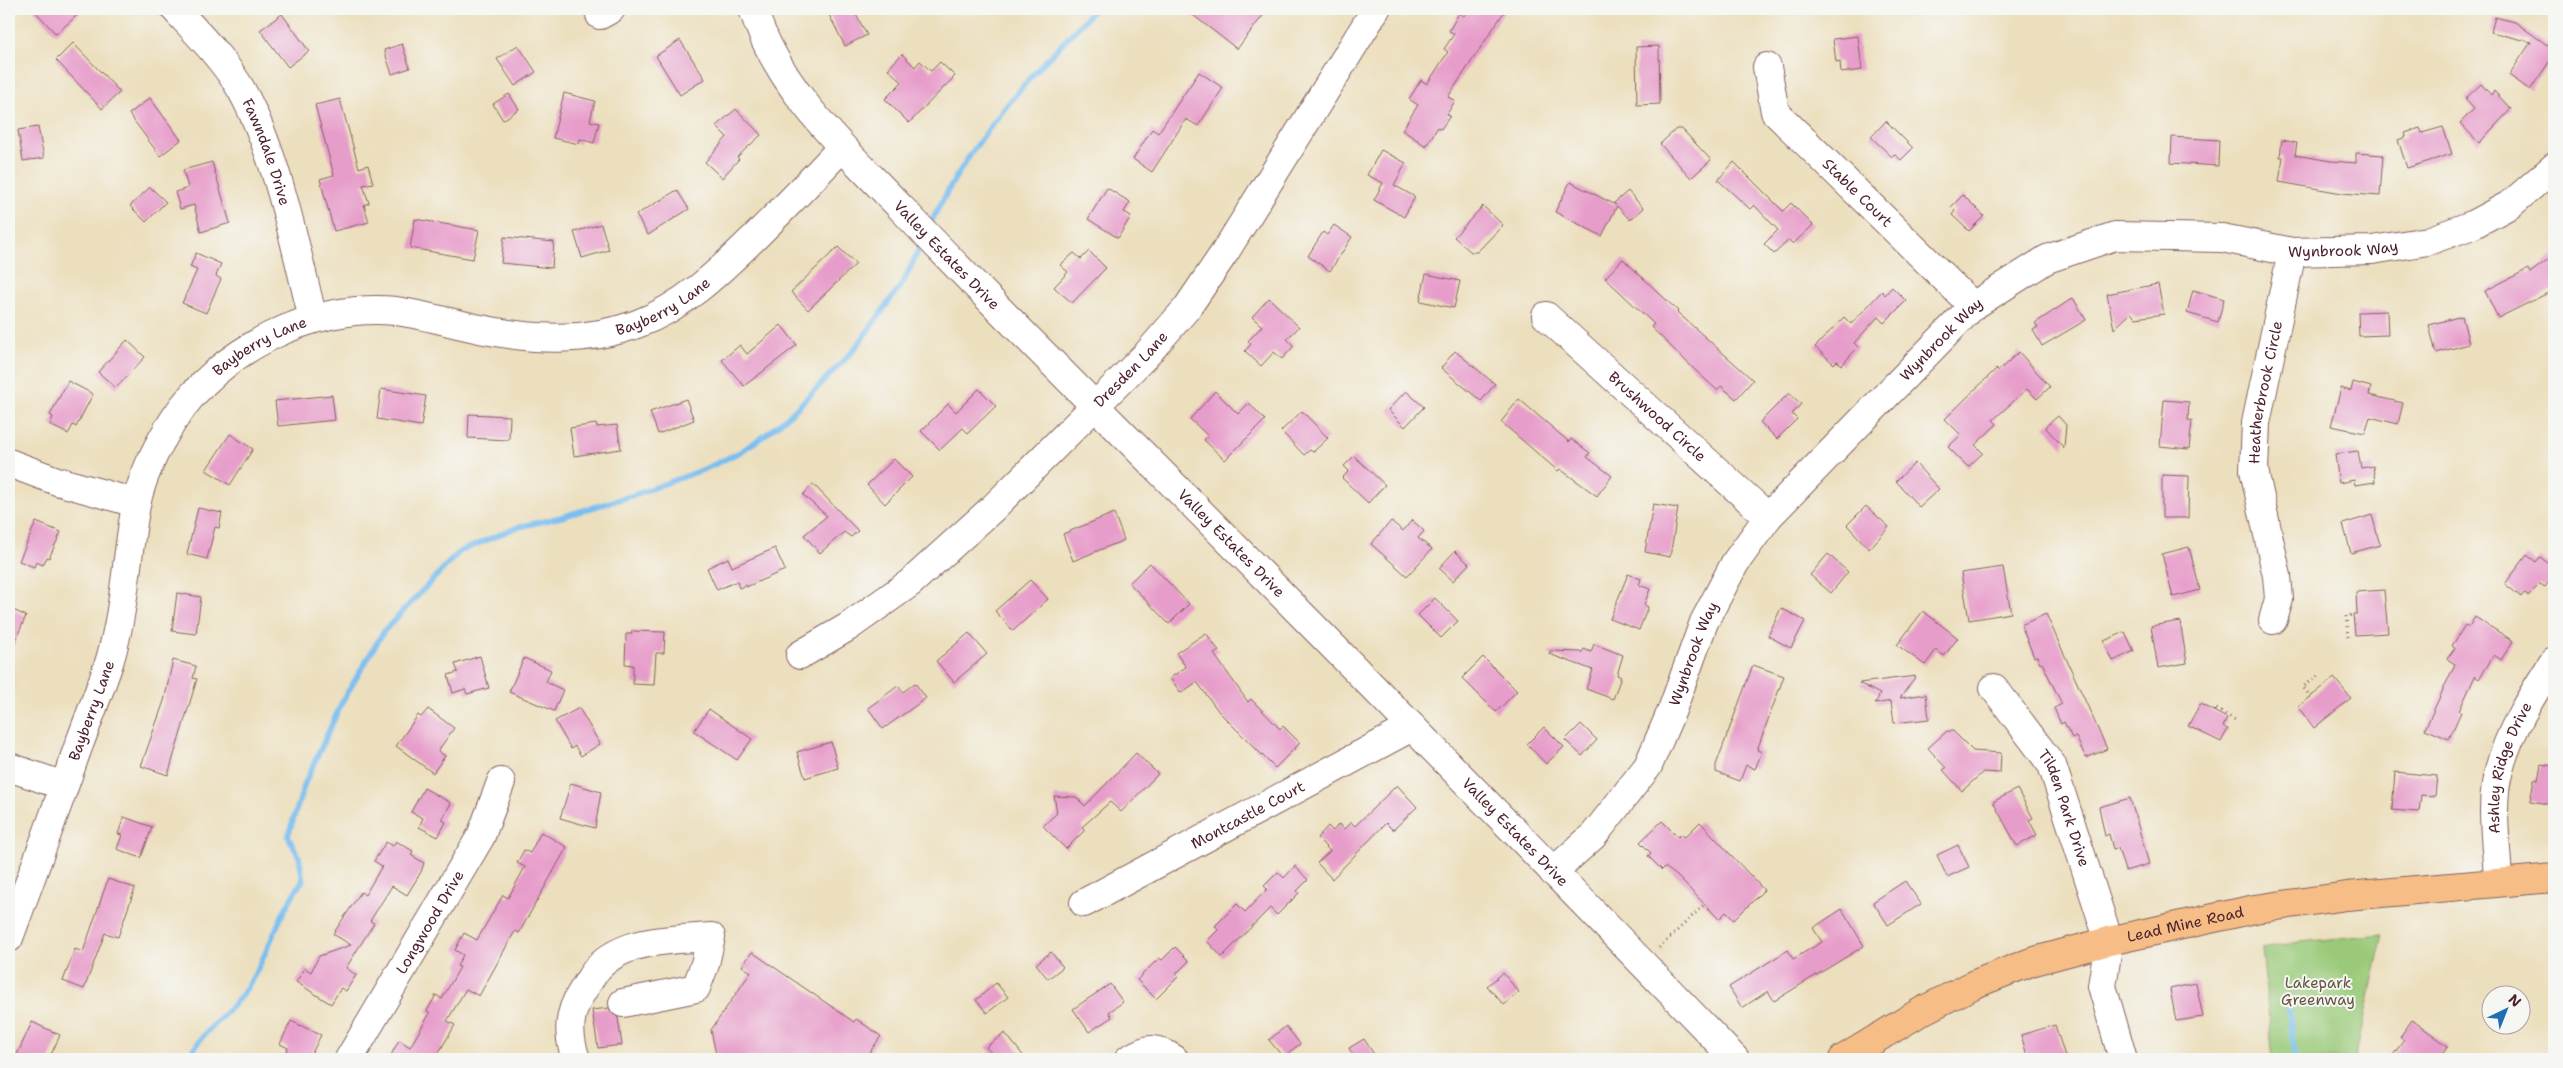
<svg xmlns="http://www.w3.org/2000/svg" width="2563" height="1068" font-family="'Shantell Sans',sans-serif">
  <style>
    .green { fill: #9aca79; stroke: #727452 }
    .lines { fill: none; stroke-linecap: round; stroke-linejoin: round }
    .stream { stroke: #78bef0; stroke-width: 5.5 }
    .building { fill: #e79dca }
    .minor-casing { stroke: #83625e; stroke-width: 30 }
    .major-casing { stroke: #83625e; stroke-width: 30 }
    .path { stroke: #83625e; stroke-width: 3; stroke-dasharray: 1 4; stroke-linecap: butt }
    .minor { stroke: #fff; stroke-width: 28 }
    .major { stroke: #f6be86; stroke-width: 28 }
    .labels { text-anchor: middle; stroke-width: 4; stroke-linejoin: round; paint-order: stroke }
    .street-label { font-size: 15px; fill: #4a1f2b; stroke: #f6f6f2 }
    .park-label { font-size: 15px; fill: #625242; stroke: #f6f6f2 }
  </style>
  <rect width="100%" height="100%" fill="#f6f6f2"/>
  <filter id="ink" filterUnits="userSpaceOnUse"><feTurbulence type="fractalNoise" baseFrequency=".02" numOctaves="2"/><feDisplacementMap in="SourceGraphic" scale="10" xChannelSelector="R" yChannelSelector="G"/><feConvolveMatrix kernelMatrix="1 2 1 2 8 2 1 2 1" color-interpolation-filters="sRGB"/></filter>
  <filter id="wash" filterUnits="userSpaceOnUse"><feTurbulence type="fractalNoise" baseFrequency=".0096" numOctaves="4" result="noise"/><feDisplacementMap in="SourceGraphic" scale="20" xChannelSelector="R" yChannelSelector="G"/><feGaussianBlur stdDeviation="1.12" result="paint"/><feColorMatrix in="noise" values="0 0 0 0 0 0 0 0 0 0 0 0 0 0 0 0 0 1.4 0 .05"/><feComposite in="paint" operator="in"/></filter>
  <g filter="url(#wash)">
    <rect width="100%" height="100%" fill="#ecdfbe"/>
    <polygon class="green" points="2383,934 2355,1059 2273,1059 2262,949 2299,942"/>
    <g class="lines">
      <g class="stream">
        <path d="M929 227C953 175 987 128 1024 85 1046 58 1072 36 1094 9"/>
        <polyline points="2288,1001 2295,1059"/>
        <path d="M189 1059C200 1031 230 1014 246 989 269 954 278 914 303 880L299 857 288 836 305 783 342 702 384 631 459 552 515 528 561 517 634 495 705 469 740 452 764 436 793 412 854 350 904 281 923 240"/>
      </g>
    </g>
    <g id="blocks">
      <g class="building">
        <polygon points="33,9 84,9 56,34"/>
        <polygon points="826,9 853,9 867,35 845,46"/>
        <polygon points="1185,9 1268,9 1237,49"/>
        <polygon points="1468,9 1506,9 1448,97 1455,101 1447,114 1450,116 1441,129 1438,127 1426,146 1402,130 1418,105 1409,99 1421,80 1427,84 1448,52 1444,49 1454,34 1449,31 1459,13 1464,16"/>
        <polygon points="282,14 309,51 288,67 260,30"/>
        <polygon points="2495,17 2515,22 2554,50 2554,55 2530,90 2509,75 2531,42 2491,32"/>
        <polygon points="1858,36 1862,70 1841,73 1840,61 1836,62 1833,39"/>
        <polygon points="680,40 705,79 680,95 656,56"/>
        <polygon points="73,43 120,92 102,109 56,60"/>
        <polygon points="402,44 410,68 392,74 384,50"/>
        <polygon points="518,45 536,72 515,86 497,59"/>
        <polygon points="1659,46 1660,104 1637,105 1636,47"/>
        <polygon points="902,54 915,67 920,61 931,71 940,62 955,76 909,123 885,99 902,82 888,69"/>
        <polygon points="1199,72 1223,88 1198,126 1186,119 1152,172 1133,159 1152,129 1158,133"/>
        <polygon points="2481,84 2491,95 2494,91 2511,109 2479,143 2460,123 2474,109 2465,99"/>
        <polygon points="564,93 595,101 590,121 599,123 594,143 580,139 579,144 553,138"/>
        <polygon points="509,94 519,109 503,120 493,104"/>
        <polygon points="150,98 181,140 160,156 129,114"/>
        <polygon points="340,99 359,168 368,165 373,183 363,185 369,203 364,205 369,222 334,231 320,179 334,175 315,105"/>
        <polygon points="736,109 761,135 737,157 739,159 722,178 705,162 727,137 716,126"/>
        <polygon points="1886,121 1913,148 1901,160 1894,154 1892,157 1871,137"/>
        <polygon points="38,127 44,158 23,161 18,130"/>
        <polygon points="2443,127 2452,154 2407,168 2398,140 2406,137 2405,133 2420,128 2422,133"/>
        <polygon points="1676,129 1682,129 1711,160 1691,178 1660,144"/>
        <polygon points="2172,137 2219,140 2218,166 2171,163"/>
        <polygon points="2282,140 2297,143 2295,155 2331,161 2356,163 2356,153 2383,155 2380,196 2342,193 2279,182 2283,157 2280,157"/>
        <polygon points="1381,150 1406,163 1394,185 1415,197 1404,217 1374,200 1383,183 1367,175"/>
        <polygon points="212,162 230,223 201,232 194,205 180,209 175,192 188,188 183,170"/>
        <polygon points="1734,162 1783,211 1791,203 1813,225 1793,244 1789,240 1774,254 1764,244 1778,230 1754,205 1750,209 1718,180"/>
        <polygon points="1570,182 1616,205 1614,203 1628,191 1643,208 1630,220 1617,206 1602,236 1555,212"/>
        <polygon points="150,187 166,202 146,222 130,206"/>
        <polygon points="1107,188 1130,202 1124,212 1131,216 1118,238 1088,219"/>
        <polygon points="677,190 689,209 648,235 636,215"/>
        <polygon points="1963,195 1984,216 1969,231 1952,215 1955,211 1951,207"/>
        <polygon points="1483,206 1503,225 1477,252 1471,252 1454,237"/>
        <polygon points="415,219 479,230 473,259 410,248"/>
        <polygon points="601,224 609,250 582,258 574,232"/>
        <polygon points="1334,225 1352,237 1330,271 1308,256 1323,232 1327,235"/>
        <polygon points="504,237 554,242 552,268 501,263"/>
        <polygon points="838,247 856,264 808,310 791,292"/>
        <polygon points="1089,251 1106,268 1072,303 1054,287 1068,272 1060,265 1074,253 1081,259"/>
        <polygon points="196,253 221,264 216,276 221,279 206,313 182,303 197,270 190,267"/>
        <polygon points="2554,255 2554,290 2498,318 2485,291 2528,269 2530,273"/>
        <polygon points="1623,259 1678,311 1677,312 1753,380 1736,399 1721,386 1717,390 1696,371 1651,327 1654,324 1605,278"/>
        <polygon points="1426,274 1460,281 1454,308 1420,301"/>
        <polygon points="2158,284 2164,314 2136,318 2131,313 2114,329 2107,294"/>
        <polygon points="1892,287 1906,301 1884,323 1878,317 1854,343 1858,347 1842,365 1837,361 1834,364 1815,347 1844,317 1851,324 1882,291 1885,295"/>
        <polygon points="2193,290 2224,299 2218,322 2187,313"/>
        <polygon points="1269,298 1299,327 1287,339 1294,346 1282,359 1274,352 1261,366 1245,351 1251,344 1248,341 1262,326 1252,317"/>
        <polygon points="2073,298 2086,320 2042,346 2033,330 2038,327 2035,323"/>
        <polygon points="2387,311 2388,335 2359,336 2358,312"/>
        <polygon points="2462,316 2469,344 2436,353 2429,325"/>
        <polygon points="781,325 797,345 744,386 722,360 740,345 747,354"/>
        <polygon points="127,340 145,357 116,388 98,372"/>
        <polygon points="1455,351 1495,384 1481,401 1441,368"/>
        <polygon points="2019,352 2050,387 2037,399 2027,389 1993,420 1997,424 1975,445 1983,453 1968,467 1948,447 1961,435 1945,419 1996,369 1998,371"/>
        <polygon points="68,381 93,394 76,427 73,425 68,434 50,425 53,417 50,415"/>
        <polygon points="2353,382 2371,387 2369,395 2403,403 2398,424 2370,417 2365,433 2331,426 2341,388 2351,391"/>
        <polygon points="381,389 426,396 421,426 377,419"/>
        <polygon points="979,389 996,406 968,433 963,428 940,450 921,431 948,404 956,412"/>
        <polygon points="1215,391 1238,414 1249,403 1265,420 1225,460 1204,440 1208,436 1190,419"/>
        <polygon points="1406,391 1424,407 1405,427 1388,410"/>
        <polygon points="1789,393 1801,404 1792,414 1797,419 1777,439 1760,422"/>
        <polygon points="332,395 335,420 278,426 275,401"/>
        <polygon points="686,399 694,420 658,434 650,412"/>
        <polygon points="1519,399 1569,442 1571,439 1590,453 1587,457 1612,476 1597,496 1560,469 1558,471 1501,422"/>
        <polygon points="2164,400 2189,402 2188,420 2192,421 2189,449 2160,446"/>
        <polygon points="1302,411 1328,438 1313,452 1310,450 1304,455 1281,431"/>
        <polygon points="469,414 510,416 509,440 468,438"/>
        <polygon points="2058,416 2066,425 2064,448 2045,427"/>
        <polygon points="596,424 597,427 617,425 621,449 574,456 570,428"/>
        <polygon points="230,434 253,449 230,485 206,470"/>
        <polygon points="2358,451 2361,468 2373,466 2375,482 2355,485 2354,480 2339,483 2335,454"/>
        <polygon points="1354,456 1385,485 1368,503 1342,478 1349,471 1344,466"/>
        <polygon points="894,459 912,477 885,504 867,485"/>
        <polygon points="1915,463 1939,489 1919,507 1896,481"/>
        <polygon points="2162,475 2189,476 2188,518 2162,518"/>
        <polygon points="813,484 858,531 851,537 844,532 820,553 804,535 827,516 803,495"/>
        <polygon points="1653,504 1678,508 1670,557 1645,552"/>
        <polygon points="1866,506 1889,527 1869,549 1847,525"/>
        <polygon points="198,508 222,513 219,528 215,527 207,559 187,554"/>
        <polygon points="1114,513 1124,540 1073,561 1063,534"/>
        <polygon points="2372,515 2380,545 2351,553 2343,524"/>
        <polygon points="1412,520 1424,531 1418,538 1432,549 1407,576 1371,544 1391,521 1403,531"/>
        <polygon points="36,522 61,532 49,558 47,557 43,565 36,562 34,567 19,561"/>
        <polygon points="2189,547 2200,590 2173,597 2162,554"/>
        <polygon points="775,548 785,570 746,587 746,585 739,588 737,581 717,590 707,568 728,558 732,567"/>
        <polygon points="1455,551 1469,564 1453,581 1439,568"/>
        <polygon points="1828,554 1848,572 1831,593 1810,575"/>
        <polygon points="2527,555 2536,562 2540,557 2554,568 2554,575 2545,587 2540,584 2528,596 2524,593 2521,597 2505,584"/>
        <polygon points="1150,563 1189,604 1169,624 1129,583"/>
        <polygon points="2003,567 2011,613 1969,620 1961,573"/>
        <polygon points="1628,574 1641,579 1639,585 1650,589 1644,605 1648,607 1639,630 1610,619"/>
        <polygon points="1030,580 1048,599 1013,631 995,611"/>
        <polygon points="2384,590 2388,633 2355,635 2353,614 2357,614 2356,592"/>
        <polygon points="177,593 201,597 196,634 172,631"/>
        <polygon points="1435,598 1458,621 1441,638 1418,615"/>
        <polygon points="9,608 26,616 9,655"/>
        <polygon points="1781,608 1805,621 1791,648 1768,636"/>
        <polygon points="1923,611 1958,638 1944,656 1936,650 1925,665 1897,645"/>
        <polygon points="2046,614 2107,749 2086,758 2076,737 2072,738 2064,722 2061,724 2054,708 2062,704 2042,663 2040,664 2037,656 2034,657 2021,625"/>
        <polygon points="2475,617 2513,641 2501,660 2494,655 2479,679 2475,676 2459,711 2461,712 2449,739 2425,729 2455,664 2447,659 2455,648 2452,646 2465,625 2469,627"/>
        <polygon points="2180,621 2187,663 2158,668 2151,626"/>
        <polygon points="631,631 665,632 664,653 656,653 654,685 633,684 633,665 625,664 626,634 632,634"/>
        <polygon points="2125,632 2134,651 2113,661 2104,641"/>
        <polygon points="969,633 987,654 954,682 936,661"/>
        <polygon points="1206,633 1219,651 1214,654 1248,702 1251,699 1280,729 1283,726 1300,743 1275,768 1219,712 1197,682 1181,693 1170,678 1186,667 1176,653"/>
        <polygon points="1594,644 1623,655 1617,675 1621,677 1613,699 1586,689 1593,670 1549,654 1550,651 1582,652 1584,649 1591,652"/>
        <polygon points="480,656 489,688 467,694 465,689 453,693 448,675 458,672 455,664"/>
        <polygon points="1483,657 1517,691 1496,712 1462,678"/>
        <polygon points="524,658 551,670 546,682 563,690 554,711 509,692"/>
        <polygon points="173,660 196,666 193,678 197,679 168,775 141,766 164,701"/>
        <polygon points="1753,665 1784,676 1757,750 1762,752 1755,769 1746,765 1740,781 1716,772 1716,765"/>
        <polygon points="1916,676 1900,698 1926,694 1929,719 1894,723 1891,701 1875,704 1880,694 1859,683"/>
        <polygon points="2334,678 2351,698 2314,728 2298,707"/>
        <polygon points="915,683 926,698 883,729 868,708 898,686 903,692"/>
        <polygon points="2200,704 2227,718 2223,727 2228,729 2221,742 2188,726"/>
        <polygon points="579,708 600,744 581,756 575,746 571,749 555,721"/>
        <polygon points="428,709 454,728 438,751 445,756 433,773 396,746 418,715 421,717"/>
        <polygon points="709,709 752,739 737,760 694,731"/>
        <polygon points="1581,724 1597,740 1582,756 1565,740"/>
        <polygon points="1544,727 1564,747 1546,764 1527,744"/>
        <polygon points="1947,731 1953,731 1973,751 2001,753 2000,773 1983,772 1962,791 1943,770 1946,768 1928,748"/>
        <polygon points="831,742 838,768 805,778 797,752"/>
        <polygon points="1136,753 1158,774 1121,812 1110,802 1082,827 1085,830 1066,849 1043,826 1057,813 1054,796 1076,797 1085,806"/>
        <polygon points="2541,764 2554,766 2554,805 2530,801 2534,779 2538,780"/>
        <polygon points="2395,772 2437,776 2435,796 2421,795 2419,812 2392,810"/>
        <polygon points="571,783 601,792 595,828 560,818"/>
        <polygon points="1397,785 1417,807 1393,830 1386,823 1332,879 1317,863 1330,851 1317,838 1328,826 1333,831 1339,824 1344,829 1351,822 1355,826"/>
        <polygon points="424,788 451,803 442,820 446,822 438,837 419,827 423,818 411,812"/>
        <polygon points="2017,789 2033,818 2029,820 2037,835 2017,846 1993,802"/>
        <polygon points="2130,798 2149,864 2125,871 2118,848 2113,849 2109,834 2105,836 2099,807"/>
        <polygon points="124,817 152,827 141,858 117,849 122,835 118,834"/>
        <polygon points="1662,821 1678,837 1681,834 1685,837 1700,822 1764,890 1734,920 1726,912 1719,919 1677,876 1665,867 1662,870 1648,856 1651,853 1640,842"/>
        <polygon points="541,832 567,847 519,933 515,931 479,996 466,989 447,1021 455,1025 435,1059 389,1059 399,1040 410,1047 430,1013 427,1011 436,995 442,999 460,967 457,966 463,955 455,950 464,933 477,940 503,895 508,898 525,867 517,863 524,850 530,853"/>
        <polygon points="396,841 413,851 411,855 424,863 421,872 407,895 392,886 370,921 374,923 346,968 356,975 346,991 341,988 331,1004 296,982 305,968 311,972 319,956 351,945 333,934 361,892 365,895 382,866 374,861 386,842 393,846"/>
        <polygon points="1958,845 1969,867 1947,877 1937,855"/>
        <polygon points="1295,866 1308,880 1297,891 1299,893 1277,915 1270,908 1222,957 1207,941 1218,930 1215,926 1237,904 1245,912 1267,889 1264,886 1278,872 1284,878"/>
        <polygon points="108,879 135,888 118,937 105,933 84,989 63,981 75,949 83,952"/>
        <polygon points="1905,881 1921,904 1888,925 1873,902"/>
        <polygon points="1842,909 1864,946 1774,1001 1768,991 1742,1008 1729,987 1788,950 1793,959 1822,942 1813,928"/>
        <polygon points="1175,947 1189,961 1176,974 1178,977 1156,999 1137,980 1159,958 1162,960"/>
        <polygon points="752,952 854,1022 856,1019 881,1036 865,1059 760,1059 757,1057 717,1059 711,1030 751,972 742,966"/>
        <polygon points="1051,952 1063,967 1048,979 1036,964"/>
        <polygon points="1503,973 1519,992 1504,1005 1487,986"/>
        <polygon points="996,983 1008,997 987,1013 976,1000"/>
        <polygon points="2196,983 2203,1017 2176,1021 2170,989"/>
        <polygon points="1110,984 1123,1002 1109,1012 1112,1017 1089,1032 1073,1009"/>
        <polygon points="609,1008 618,1018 622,1045 598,1048 592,1010"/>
        <polygon points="2412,1020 2448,1046 2438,1059 2428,1059 2420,1053 2415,1059 2390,1059 2404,1040 2400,1037"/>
        <polygon points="291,1021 321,1035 309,1059 283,1059 288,1048 280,1044"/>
        <polygon points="32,1022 60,1035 49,1059 15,1059"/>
        <polygon points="2055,1025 2066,1059 2028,1059 2021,1035"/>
        <polygon points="1286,1026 1300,1044 1283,1057 1269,1040"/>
        <polygon points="1005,1033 1026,1059 996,1059 986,1047"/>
        <polygon points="1364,1039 1377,1059 1355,1059 1349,1048"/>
      </g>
    </g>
  </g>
  <g filter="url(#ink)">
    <use href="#blocks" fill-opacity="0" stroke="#83625e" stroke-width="1"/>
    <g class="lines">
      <g class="minor-casing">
        <g id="minor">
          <path id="s1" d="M175 9C198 34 225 61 242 91 278 157 295 246 313 319"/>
          <path id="s2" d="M753 9C779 91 845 149 903 210 966 277 1031 341 1096 407 1311 623 1524 840 1735 1059"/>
          <polyline points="600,15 611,9"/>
          <path id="s3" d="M1767 67 1775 112 1973 306"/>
          <path id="s4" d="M1546 316 1768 517"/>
          <polyline points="9,463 57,481 136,503"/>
          <path id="s5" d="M2273 620 2279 599 2277 576 2254 470 2256 423 2292 252"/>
          <path id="s6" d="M800 655 848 627 910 583 993 508 1146 355 1187 308 1225 252 1376 9"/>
          <path id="s7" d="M1994 688 2052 765 2109 941 2102 986 2123 1059"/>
          <polyline points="9,767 64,786"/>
          <path id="s8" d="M1553 872 1594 835 1648 766 1672 710 1704 622 1735 563 1768 517 1973 306 2047 259 2115 236 2222 238 2292 252 2372 250 2428 241 2472 225 2511 204 2554 167"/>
          <path id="s9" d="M2498 881C2497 846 2489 805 2499 770 2509 731 2532 695 2554 661"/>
          <path id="s10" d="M1084 903 1412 727"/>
          <path id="s11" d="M9 938C32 875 55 813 77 750 88 721 99 692 109 663 125 611 126 558 136 505 142 476 157 446 173 421 217 351 313 302 396 311 424 315 452 323 480 329 533 340 586 343 637 324 686 306 723 268 759 233 787 205 815 177 842 147"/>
          <path id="s12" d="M349 1059 481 836 501 782"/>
          <path d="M576 1059C567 1034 568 1013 583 990 588 983 592 974 598 968 625 938 675 940 711 937L705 964 696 988 623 1003"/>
          <path d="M1129 1059C1147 1048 1155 1046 1174 1059"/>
        </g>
      </g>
      <g class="major-casing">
        <g id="major">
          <path id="s13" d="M1843 1059 1922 1011 1975 984 2031 962 2109 941 2255 909 2347 896 2554 878"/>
        </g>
      </g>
      <g class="path">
        <polyline points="2348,637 2346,616 2353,615"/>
        <polyline points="2311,697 2303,687 2319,675"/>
        <polyline points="2214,711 2215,708 2235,720"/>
        <polyline points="1659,948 1705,904"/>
      </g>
      <use href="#minor" class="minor"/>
      <use href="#major" class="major"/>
    </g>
  </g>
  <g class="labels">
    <g class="street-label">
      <text dy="5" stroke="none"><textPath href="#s1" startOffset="172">Fawndale Drive</textPath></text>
      <text dy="5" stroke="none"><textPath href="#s3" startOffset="161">Stable Court</textPath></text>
      <text dy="5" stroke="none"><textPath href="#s8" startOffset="1104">Wynbrook Way</textPath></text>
      <text dy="5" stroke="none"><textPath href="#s2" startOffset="316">Valley Estates Drive</textPath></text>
      <text dy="5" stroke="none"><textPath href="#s11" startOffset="1082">Bayberry Lane</textPath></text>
      <text dy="5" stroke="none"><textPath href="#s8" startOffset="669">Wynbrook Way</textPath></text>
      <text dy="5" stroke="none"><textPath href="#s11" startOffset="662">Bayberry Lane</textPath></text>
      <text dy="5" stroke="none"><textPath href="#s6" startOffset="439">Dresden Lane</textPath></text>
      <text dy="5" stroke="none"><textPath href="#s5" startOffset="232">Heatherbrook Circle</textPath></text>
      <text dy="5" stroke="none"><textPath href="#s4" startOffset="150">Brushwood Circle</textPath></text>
      <text dy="5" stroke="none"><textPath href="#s2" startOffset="721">Valley Estates Drive</textPath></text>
      <text dy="5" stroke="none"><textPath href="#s8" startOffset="264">Wynbrook Way</textPath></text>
      <text dy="5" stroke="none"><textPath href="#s11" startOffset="242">Bayberry Lane</textPath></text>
      <text dy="5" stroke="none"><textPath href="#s9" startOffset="116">Ashley Ridge Drive</textPath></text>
      <text dy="5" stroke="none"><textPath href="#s7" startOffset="141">Tilden Park Drive</textPath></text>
      <text dy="5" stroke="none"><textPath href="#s10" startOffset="186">Montcastle Court</textPath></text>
      <text dy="5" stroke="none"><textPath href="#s2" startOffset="1126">Valley Estates Drive</textPath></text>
      <text dy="5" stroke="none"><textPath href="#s12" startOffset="159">Longwood Drive</textPath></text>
      <text dy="5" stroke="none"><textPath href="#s13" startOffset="371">Lead Mine Road</textPath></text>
    </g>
    <g class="park-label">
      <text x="2318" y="988">Lakepark<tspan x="2318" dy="17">Greenway</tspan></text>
    </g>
  </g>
  <rect width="2563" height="1068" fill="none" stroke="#f6f6f2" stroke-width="30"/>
  <g transform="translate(2506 1010) rotate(43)"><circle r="24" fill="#f6f6f2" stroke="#b1a0a2"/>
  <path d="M0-4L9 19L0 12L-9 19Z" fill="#1f6fb2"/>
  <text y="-8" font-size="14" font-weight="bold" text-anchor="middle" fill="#4a1f2b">N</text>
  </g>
</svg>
